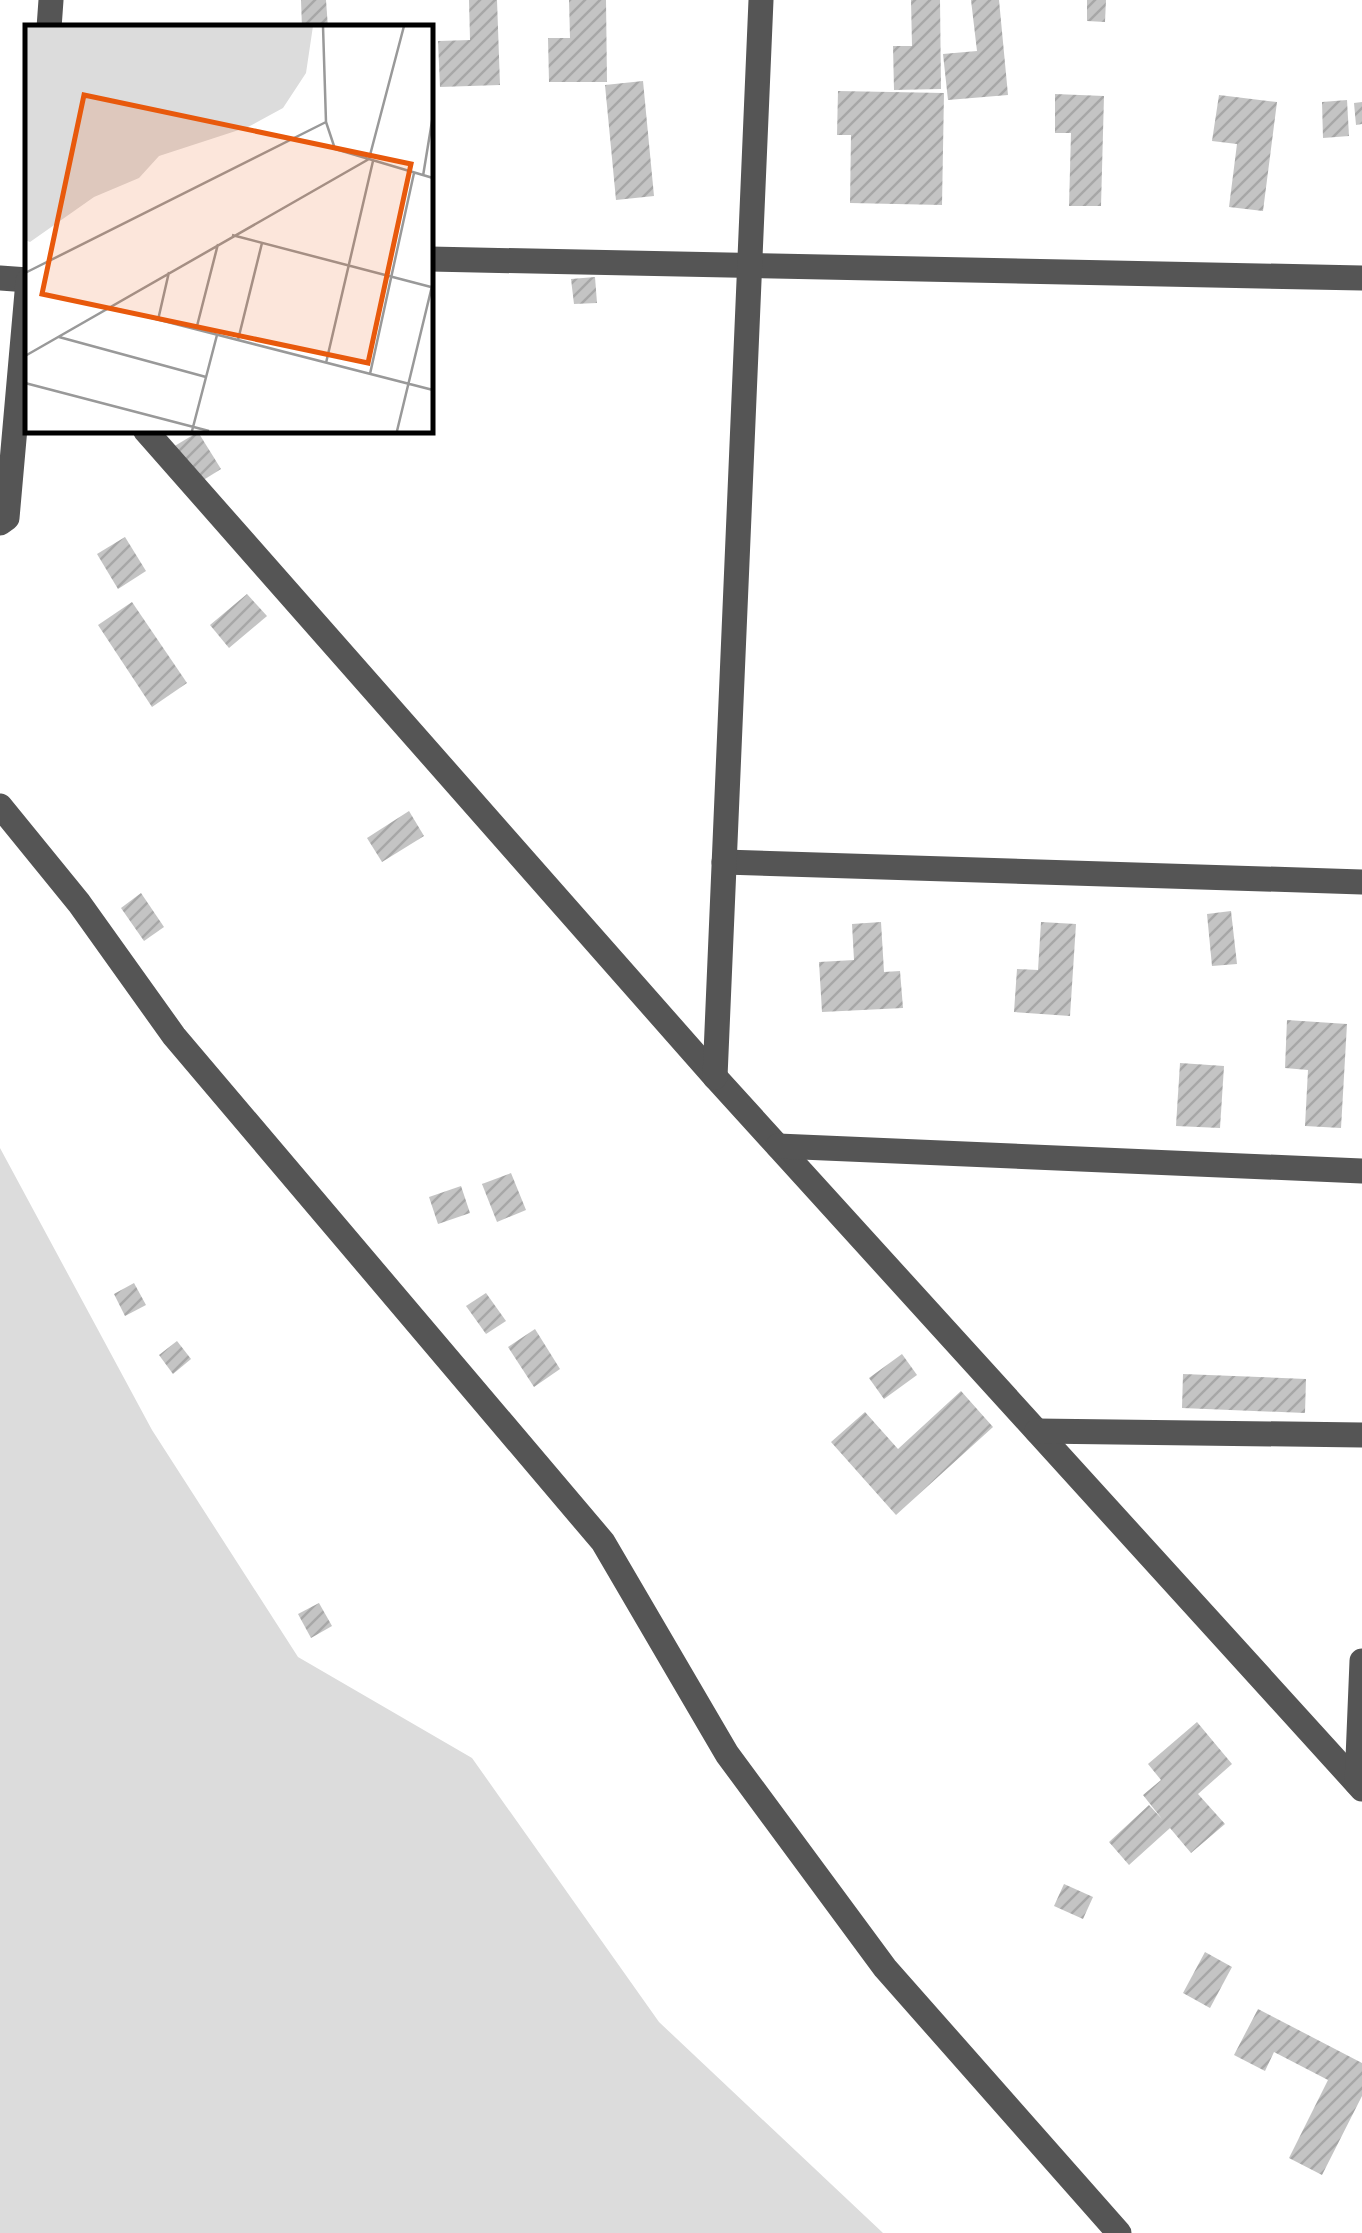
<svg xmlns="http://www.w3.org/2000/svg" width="1362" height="2233" font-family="'Public Sans',sans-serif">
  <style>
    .green { fill: #dcdcdc }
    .building { fill: url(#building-hatch) }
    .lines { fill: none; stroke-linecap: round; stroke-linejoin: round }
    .minor { stroke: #555; stroke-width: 25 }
    .inset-road { fill: none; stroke: #999; stroke-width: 2.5 }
    .view { fill: #e8590c; fill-opacity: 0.15; stroke: #e8590c; stroke-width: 5 }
    .inset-edge { fill: none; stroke: #000; stroke-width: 5 }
  </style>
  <defs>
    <pattern id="building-hatch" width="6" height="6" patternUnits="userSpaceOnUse" patternTransform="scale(2.5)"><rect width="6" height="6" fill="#c4c4c4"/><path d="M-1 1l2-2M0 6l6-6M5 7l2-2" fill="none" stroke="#a7a7a7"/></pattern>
  </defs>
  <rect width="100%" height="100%" fill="#fff"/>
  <polygon class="green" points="0,1148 152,1430 298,1657 472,1758 659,2022 883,2233 0,2233"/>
  <g class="building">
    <polygon points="301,0 326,0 328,28 302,28"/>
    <polygon points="469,0 497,0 500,85 440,87 438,41 470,40"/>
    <polygon points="569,0 606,0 607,82 549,82 548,38 570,38"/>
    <polygon points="911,0 940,0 941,89 894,90 893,46 912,46"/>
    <polygon points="971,0 999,0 1008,95 948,100 943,54 977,51"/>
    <polygon points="1087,0 1106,0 1105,22 1087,21"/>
    <polygon points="643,81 654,196 616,200 605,85"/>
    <polygon points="838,91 944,93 942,205 850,203 851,135 837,135"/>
    <polygon points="1055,94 1104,96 1101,206 1069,206 1071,133 1055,133"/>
    <polygon points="1219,95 1277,102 1263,211 1229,207 1237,144 1212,141"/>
    <polygon points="1347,100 1349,136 1323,138 1322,102"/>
    <polygon points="1362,102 1362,124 1356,125 1354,103"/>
    <polygon points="595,277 597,303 574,304 571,279"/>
    <polygon points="198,432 221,469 197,484 173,447"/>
    <polygon points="125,537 146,571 118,589 97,554"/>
    <polygon points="247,594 267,616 229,648 210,625"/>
    <polygon points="132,602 187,683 152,707 98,625"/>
    <polygon points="409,811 424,836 382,862 367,838"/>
    <polygon points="141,893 164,927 144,941 121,908"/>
    <polygon points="1231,911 1237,964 1212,966 1207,914"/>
    <polygon points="881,922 884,972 900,971 903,1008 822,1012 819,962 854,960 852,924"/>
    <polygon points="1041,922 1076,924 1070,1016 1014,1012 1017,969 1038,970"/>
    <polygon points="1287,1020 1347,1024 1341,1128 1305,1126 1308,1070 1285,1068"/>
    <polygon points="1180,1063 1224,1066 1220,1128 1176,1126"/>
    <polygon points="511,1173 526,1210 497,1222 482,1184"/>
    <polygon points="461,1186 470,1213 438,1224 429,1197"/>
    <polygon points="134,1283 146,1305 125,1316 114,1294"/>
    <polygon points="486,1293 506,1321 486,1334 466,1306"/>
    <polygon points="535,1329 560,1369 534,1387 508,1347"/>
    <polygon points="177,1341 191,1359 173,1374 159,1355"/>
    <polygon points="902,1354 917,1375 884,1399 869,1378"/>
    <polygon points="1183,1374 1306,1379 1305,1413 1182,1408"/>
    <polygon points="961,1391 993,1427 896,1515 831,1442 865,1412 898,1449"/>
    <polygon points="319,1603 332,1626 311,1638 298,1614"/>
    <polygon points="1197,1722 1232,1764 1198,1794 1225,1824 1191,1853 1170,1828 1129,1865 1109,1842 1149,1805 1162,1819 1143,1795 1161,1780 1148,1764"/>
    <polygon points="1064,1884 1093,1897 1083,1919 1054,1906"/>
    <polygon points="1205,1952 1232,1967 1210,2008 1183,1993"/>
    <polygon points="1258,2009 1362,2063 1362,2096 1322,2175 1289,2158 1328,2080 1274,2052 1265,2071 1234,2055"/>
  </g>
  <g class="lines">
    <g class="minor">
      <polyline points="49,28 51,0"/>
      <polyline points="430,259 1362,278"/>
      <polyline points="0,278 28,280"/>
      <polyline points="145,430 715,1077 1362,1789"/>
      <polyline points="0,523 7,518 28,281"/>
      <polyline points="0,806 79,903 174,1036 603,1542 727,1754 885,1968 1119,2233"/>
      <polyline points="724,862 1362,882"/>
      <polyline points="715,1077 761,0"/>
      <polyline points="778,1146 1362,1171"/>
      <polyline points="1037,1431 1362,1435"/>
      <polyline points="1357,1783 1362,1661"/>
    </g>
  </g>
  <g transform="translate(25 25)">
    <rect width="408" height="408" fill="#fff"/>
    <path d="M0 1H288L281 48 258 83 223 102 134 131 114 153 69 172 5 217 0 215Z" fill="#dcdcdc"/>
    <path class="inset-road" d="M298 1 301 97 310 124 408 153M398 151 408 90M207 210 406 262M0 248 301 97M84 282 408 365M133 295 144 247M171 305 193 219M34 312 181 352M213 315 237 218M0 331 344 134 379 1M301 338 348 136M345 349 389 148M0 358 184 406M167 406 192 310M372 406 408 257"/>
    <path class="view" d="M59 70 386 139 343 338 17 269Z"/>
    <rect width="408" height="408" class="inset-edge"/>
  </g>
</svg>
